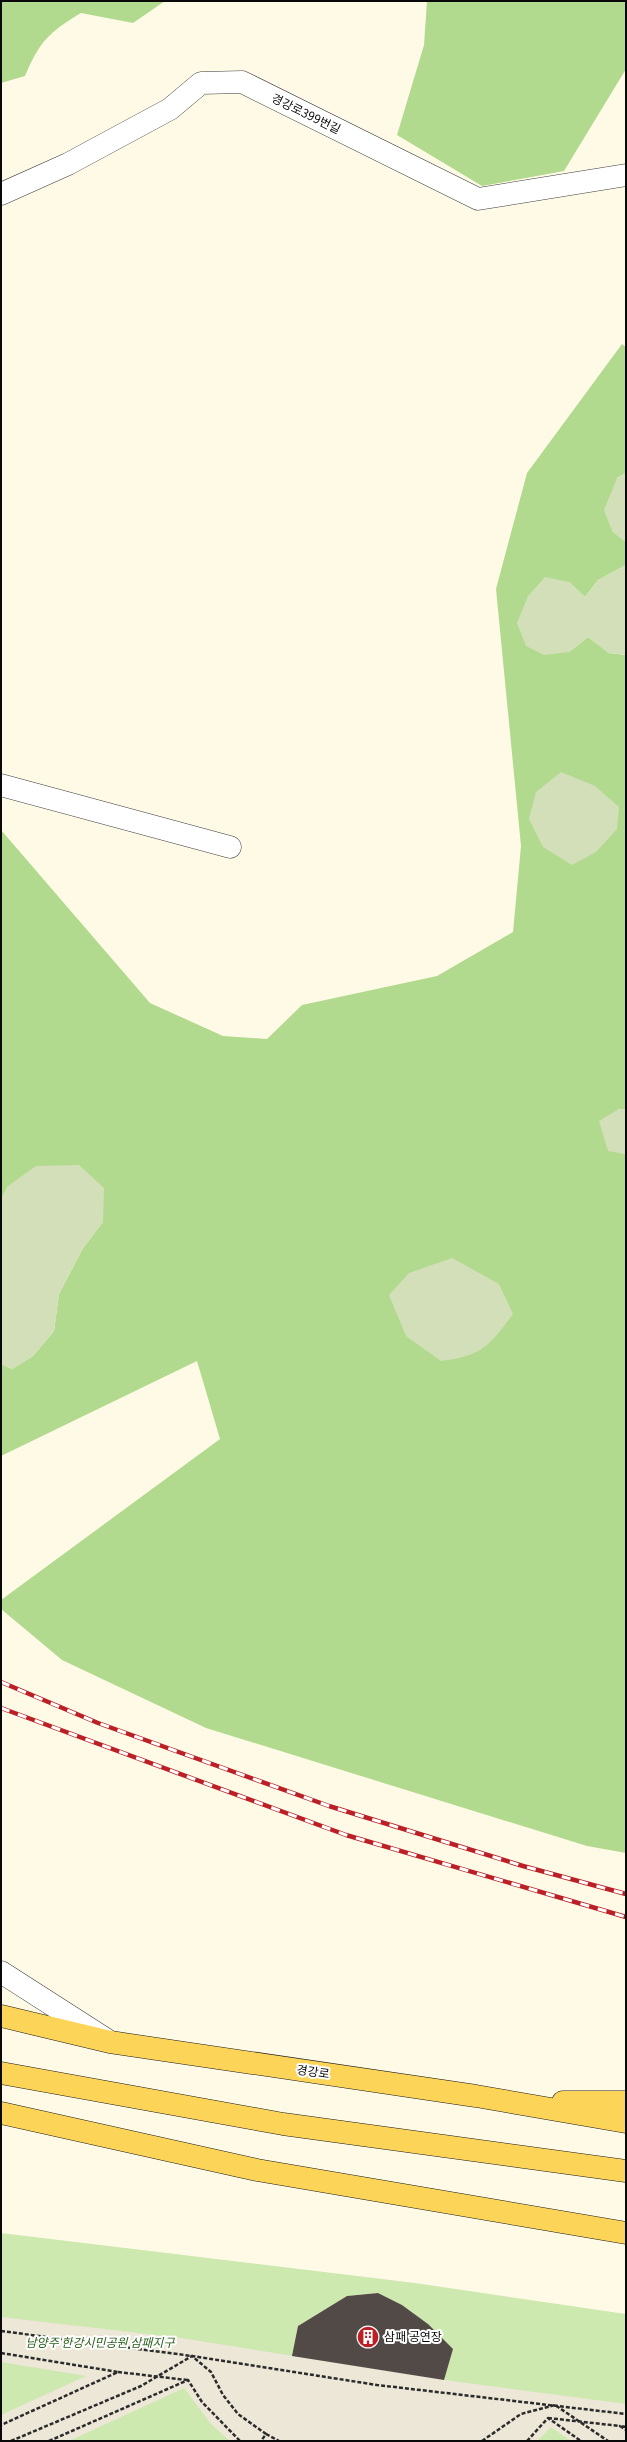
<svg xmlns="http://www.w3.org/2000/svg" width="627" height="2442" font-family="Georgia,'Noto Sans KR',serif">
  <style>
    .green { fill: #cee9b0; fill-rule: evenodd }
    .forest { fill: #b1da8f }
    .cemetery { fill: #d3dfb9 }
    .plaza { fill: #ede7d7 }
    .building { fill: #524a46 }
    .lines { fill: none; stroke-linecap: round; stroke-linejoin: round }
    .street-casing { stroke: #3c3c3c; stroke-width: 23 }
    .primary-casing { stroke: #1a1a1a; stroke-width: 23 }
    .path { stroke: #2b2b2b; stroke-width: 2.5; stroke-dasharray: 4 2; stroke-linecap: butt }
    .street { stroke: #fff; stroke-width: 22 }
    .primary { stroke: #fcd458; stroke-width: 22 }
    .rail-casing { stroke: #bb2027; stroke-width: 4.5 }
    .rail { stroke: #fff; stroke-width: 3; stroke-dasharray: 9; stroke-linecap: butt }
    .labels { text-anchor: middle; stroke-width: 4; stroke-linejoin: round; paint-order: stroke }
    .street-label { font-size: 12px; fill: #090909; stroke: #fff }
    .poi-label { font-size: 12px; fill: #090909; stroke: #fff; text-anchor: start }
    .park-label { font-size: 12px; font-style: italic; fill: #29611a; stroke: #fff }
  </style>
  <rect width="100%" height="100%" fill="#fffae6"/>
  <path class="green" d="M1 2233 415 2283 626 2314V2441H1ZM378 2293 402 2305 428 2324 444 2380 293 2356 298 2326 347 2296Z"/>
  <g class="forest">
    <path d="M1 1H165L133 23 81 13C48 33 40 41 25 76L1 83Z"/>
    <polygon points="427,1 626,1 626,69 564,171 482,186 397,135 424,45"/>
    <polygon points="622,344 626,347 626,473 617,478 612,531 626,542 626,565 598,580 585,597 569,582 569,652 588,637 609,653 626,655 626,1109 618,1109 608,1150 626,1154 626,1853 587,1846 206,1728 62,1660 1,1609 1,1600 220,1439 197,1361 1,1456 1,1364 12,1369 33,1356 54,1331 59,1294 83,1248 103,1222 8,1186 1,1200 1,830 150,1003 223,1036 267,1039 302,1005 437,976 513,932 521,846 496,589 527,473"/>
  </g>
  <g class="cemetery">
    <polygon points="626,473 626,542 612,531 604,510 617,478"/>
    <polygon points="626,565 626,655 609,653 588,637 569,652 544,655 526,646 517,623 528,596 545,577 569,582 585,597 598,580"/>
    <polygon points="561,772 595,786 619,807 617,829 596,852 572,865 543,847 529,819 536,792"/>
    <polygon points="619,1109 626,1109 626,1154 608,1151 599,1121"/>
    <polygon points="79,1165 104,1188 103,1222 83,1248 59,1294 54,1331 33,1356 12,1369 1,1364 1,1200 8,1186 36,1166"/>
    <path d="M452 1258 499 1284 513 1314C489 1346 482 1356 441 1361L406 1336 389 1295 409 1273Z"/>
  </g>
  <polygon class="plaza" points="1,2317 181,2338 444,2380 626,2404 626,2441 571,2441 551,2427 537,2441 230,2441 211,2424 184,2388 69,2441 1,2441 1,2415 86,2376 1,2362"/>
  <polygon class="building" points="378,2293 402,2305 428,2324 453,2349 444,2380 292,2356 298,2326 347,2296"/>
  <g class="lines">
    <g class="street-casing">
      <g id="street">
        <polyline points="1,194 68,164 170,109 201,83 242,82 478,199 626,175"/>
        <polyline points="1,785 230,847"/>
        <polyline points="1,1972 107,2040"/>
      </g>
    </g>
    <g class="primary-casing">
      <g id="primary">
        <polyline points="1,2016 110,2042 476,2096 626,2122"/>
        <polyline points="1,2073 283,2124 626,2171"/>
        <polyline points="563,2102 626,2102"/>
        <polyline points="1,2113 257,2170 626,2233"/>
      </g>
    </g>
    <g class="path">
      <polyline points="1,2331 192,2356 377,2385 626,2414"/>
      <polyline points="1,2353 118,2372 1,2425"/>
      <polyline points="118,2372 187,2380"/>
      <polyline points="548,2418 620,2426"/>
      <polyline points="626,2427 620,2426 626,2430"/>
      <polyline points="266,2434 279,2441"/>
      <polyline points="11,2441 141,2386 192,2356 211,2372 223,2395 238,2414 266,2434 261,2441"/>
      <polyline points="49,2441 188,2380 202,2402 240,2441"/>
      <polyline points="482,2441 521,2414 555,2405 608,2441"/>
      <polyline points="527,2441 548,2418 581,2441"/>
    </g>
    <use href="#street" class="street"/>
    <use href="#primary" class="primary"/>
    <g class="rail-casing">
      <g id="rail">
        <polyline points="1,1682 98,1723 329,1806 523,1866 626,1894"/>
        <polyline points="1,1708 346,1835 626,1917"/>
      </g>
    </g>
    <use href="#rail" class="rail"/>
  </g>
  <defs>
    <g id="building-disc" transform="scale(1.15)"><circle r="9.5" fill="#bb2027" stroke="#fff"/><path d="M-4-6H4V6H1V3H-1V6H-4ZM-2.5-4.3h1.7v1.8h-1.7ZM.8-4.3h1.7v1.8H.8ZM-2.5-1h1.7V.8h-1.7ZM.8-1h1.7V.8H.8Z" fill="#fff"/></g>
  </defs>
  <g fill-rule="evenodd">
    <use href="#building-disc" x="368" y="2337"/>
  </g>
  <g class="labels">
    <g class="street-label">
      <text transform="translate(306 114) rotate(26)" y="4">경강로399번길</text>
      <text transform="translate(313 2072) rotate(8)" y="4">경강로</text>
    </g>
    <g class="poi-label">
      <text x="384" y="2341">삼패 공연장</text>
    </g>
    <g class="park-label">
      <text x="100" y="2347">남양주 한강시민공원 삼패지구</text>
    </g>
  </g>
  <rect width="627" height="2442" fill="none" stroke="#090909" stroke-width="4"/>
</svg>
